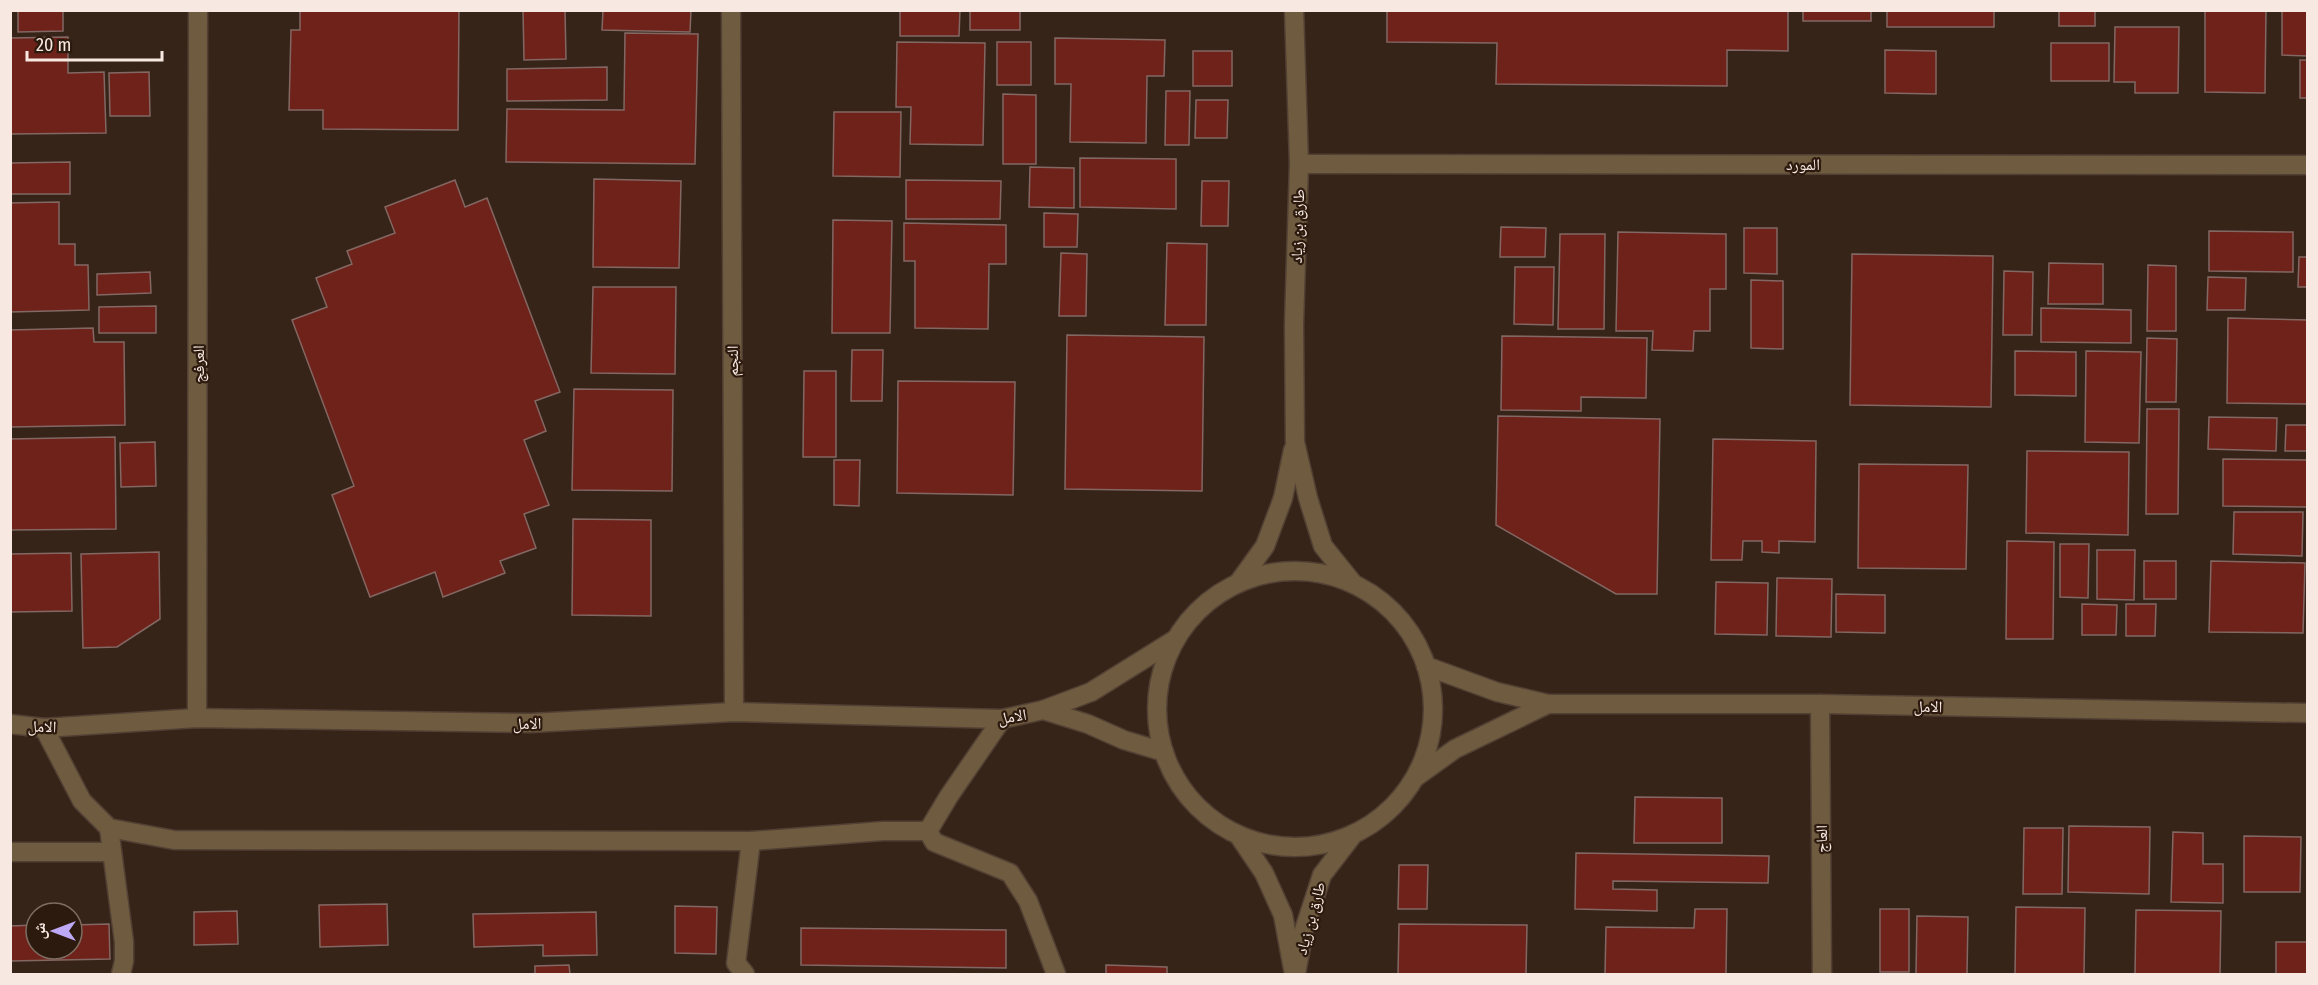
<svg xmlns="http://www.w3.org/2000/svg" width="2318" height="985" font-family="'Fira Sans Condensed','Noto Naskh Arabic',sans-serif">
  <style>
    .building { fill: #6e221a; stroke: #836763; stroke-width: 1.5 }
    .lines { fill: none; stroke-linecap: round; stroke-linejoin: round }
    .lane-casing { stroke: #524034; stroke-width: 21 }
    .street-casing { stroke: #524034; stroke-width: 21 }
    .lane { stroke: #6f5b3f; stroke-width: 18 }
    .street { stroke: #6f5b3f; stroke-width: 18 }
    .labels { text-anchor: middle; stroke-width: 4.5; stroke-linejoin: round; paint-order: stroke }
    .street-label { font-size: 16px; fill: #f7e9e1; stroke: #2d1a0e }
  </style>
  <rect width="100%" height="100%" fill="#372418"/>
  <g class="building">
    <polygon points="18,10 63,10 63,31 18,32"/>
    <polygon points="300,10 459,10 458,130 323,129 323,110 289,110 291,30 300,30"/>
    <polygon points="523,10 565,10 566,59 524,60"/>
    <polygon points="603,10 691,10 690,32 602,30"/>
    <polygon points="900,10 960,10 959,36 900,36"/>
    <rect x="970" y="10" width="50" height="20"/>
    <polygon points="1387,10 1788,10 1788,51 1727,50 1727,86 1496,84 1497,43 1387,42"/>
    <rect x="1803" y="10" width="68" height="11"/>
    <rect x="1887" y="10" width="107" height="17"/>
    <rect x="2059" y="10" width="36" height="16"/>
    <polygon points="2205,10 2266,10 2265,93 2205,92"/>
    <polygon points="2282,10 2308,10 2308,56 2282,55"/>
    <polygon points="2115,27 2179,27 2178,93 2135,93 2135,82 2114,82"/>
    <polygon points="625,33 698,34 695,164 506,162 507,109 624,110"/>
    <polygon points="68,37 68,73 104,72 106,133 10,134 10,38"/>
    <polygon points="1055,38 1165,40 1164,76 1147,76 1146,143 1070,142 1071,84 1055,84"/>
    <polygon points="897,42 985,43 983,145 910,144 911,107 896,107"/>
    <rect x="997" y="42" width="34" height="43"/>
    <rect x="2051" y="43" width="58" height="38"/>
    <polygon points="1885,50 1936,51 1936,94 1885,93"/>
    <rect x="1193" y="51" width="39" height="35"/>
    <rect x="2300" y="60" width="8" height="38"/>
    <polygon points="607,67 607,100 507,101 507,69"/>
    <polygon points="149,72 150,116 110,116 109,73"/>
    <polygon points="1166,91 1190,91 1189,145 1165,145"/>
    <polygon points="1003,94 1036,95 1036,164 1003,164"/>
    <polygon points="1196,100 1228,100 1227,138 1195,138"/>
    <polygon points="834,112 901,112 900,177 833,176"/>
    <polygon points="1080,158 1176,159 1176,209 1080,207"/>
    <polygon points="70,162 70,194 10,194 10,163"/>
    <polygon points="1030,167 1074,168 1074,208 1029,207"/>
    <polygon points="594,179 681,181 679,268 593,267"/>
    <polygon points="455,180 465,207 487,198 560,392 535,401 546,431 524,440 549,505 524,514 536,548 500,561 505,573 443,597 435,572 370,597 332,495 354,486 292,320 327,307 316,278 352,264 347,251 395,233 385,207"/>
    <polygon points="906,180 1001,181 1000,219 906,219"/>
    <polygon points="1202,181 1229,181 1228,226 1201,226"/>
    <polygon points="59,202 59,244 75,244 75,265 88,265 89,310 10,312 10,203"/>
    <polygon points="1044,213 1078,214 1077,247 1044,247"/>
    <polygon points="833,220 892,221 890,333 832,333"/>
    <polygon points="904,223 1006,225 1006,264 989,264 988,329 915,328 915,261 904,261"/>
    <polygon points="1501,227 1546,228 1545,257 1500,257"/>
    <polygon points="1744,228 1777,228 1777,274 1744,273"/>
    <polygon points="2209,231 2293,232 2293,272 2209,271"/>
    <polygon points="1618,232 1726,234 1726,289 1710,289 1710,331 1694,331 1693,351 1652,350 1653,331 1616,331"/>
    <polygon points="1560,234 1605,234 1604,329 1558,329"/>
    <polygon points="1167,243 1207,244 1206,325 1165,325"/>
    <polygon points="1061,253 1087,254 1086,316 1059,316"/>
    <polygon points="1852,254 1993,256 1991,407 1850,405"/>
    <polygon points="2299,257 2308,257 2308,287 2298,287"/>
    <polygon points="2049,263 2103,264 2103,304 2048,304"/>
    <polygon points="2148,265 2176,266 2176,331 2147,331"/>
    <polygon points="1515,267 1554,267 1553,325 1514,324"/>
    <polygon points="2004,271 2033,272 2032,335 2003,335"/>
    <polygon points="150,272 151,293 97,295 97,274"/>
    <polygon points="2208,277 2246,278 2245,310 2207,310"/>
    <polygon points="1751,280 1783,281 1783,349 1751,348"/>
    <polygon points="593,287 676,287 675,374 591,373"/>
    <polygon points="156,306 156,333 99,333 99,307"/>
    <polygon points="2041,308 2131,310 2131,343 2041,342"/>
    <polygon points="2228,318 2308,320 2308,404 2227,403"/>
    <polygon points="93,328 94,342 124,342 125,425 10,427 10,330"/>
    <polygon points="1067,335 1204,337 1202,491 1065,489"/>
    <polygon points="1502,336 1647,338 1646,398 1581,397 1581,411 1501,410"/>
    <polygon points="2147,338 2177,339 2176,402 2146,402"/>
    <polygon points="852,350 883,350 882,401 851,401"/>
    <polygon points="2015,351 2076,352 2076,396 2015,395"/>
    <polygon points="2086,351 2141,352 2139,443 2085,442"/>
    <polygon points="804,371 836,371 836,457 803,457"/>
    <polygon points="898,381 1015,382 1013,495 897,493"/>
    <polygon points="574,389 673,390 672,491 572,490"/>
    <polygon points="2147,409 2179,409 2178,514 2146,514"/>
    <polygon points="1498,416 1660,419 1657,594 1616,594 1496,525"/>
    <polygon points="2209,417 2277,418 2276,451 2208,449"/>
    <polygon points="2286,425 2308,425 2308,451 2285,451"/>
    <polygon points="115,437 116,529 10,530 10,439"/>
    <polygon points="1713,439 1816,441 1815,542 1779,541 1779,553 1762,552 1762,541 1743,541 1742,560 1711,560"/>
    <polygon points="155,442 156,486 121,487 120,443"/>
    <polygon points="2027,451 2129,452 2128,535 2026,533"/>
    <polygon points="2223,459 2308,460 2308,507 2223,506"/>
    <polygon points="834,460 860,460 859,506 834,505"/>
    <polygon points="1859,464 1968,465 1966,569 1858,568"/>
    <polygon points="2234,512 2303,512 2302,556 2233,554"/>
    <polygon points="573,519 651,520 651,616 572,615"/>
    <polygon points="2007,541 2054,542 2053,639 2006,639"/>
    <polygon points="2060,544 2089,544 2088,598 2060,597"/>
    <polygon points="2097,550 2135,550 2134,600 2097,599"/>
    <polygon points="159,552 160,619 117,647 83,648 81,554"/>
    <polygon points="71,553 72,611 10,612 10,554"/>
    <rect x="2144" y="561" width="32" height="38"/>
    <polygon points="2211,561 2305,563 2303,633 2209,632"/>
    <polygon points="1777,578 1832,579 1831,637 1776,636"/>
    <polygon points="1716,582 1768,583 1767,635 1715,634"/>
    <polygon points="1836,594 1885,595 1885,633 1836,632"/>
    <polygon points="2082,604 2117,605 2116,635 2082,635"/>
    <polygon points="2126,604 2156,604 2155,636 2126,636"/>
    <polygon points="1635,797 1722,798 1722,843 1634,843"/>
    <polygon points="2069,826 2150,827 2149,894 2068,892"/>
    <polygon points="2024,828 2063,828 2062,894 2023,894"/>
    <polygon points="2173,832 2203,833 2203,864 2223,864 2223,903 2171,902"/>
    <polygon points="2244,836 2301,837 2300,892 2244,892"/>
    <polygon points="1576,853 1769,856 1768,883 1613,881 1613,889 1657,890 1657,911 1575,909"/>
    <polygon points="1399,865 1428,865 1427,909 1398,909"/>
    <polygon points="387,904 388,945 320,947 319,905"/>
    <polygon points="675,906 717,907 716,954 675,953"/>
    <polygon points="2016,907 2085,908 2084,974 2015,974"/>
    <polygon points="1695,909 1727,909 1726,974 1605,974 1606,927 1694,928"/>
    <rect x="1880" y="909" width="29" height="63"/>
    <polygon points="2136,910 2221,911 2220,974 2135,974"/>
    <polygon points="237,911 238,944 194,945 194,912"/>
    <polygon points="596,912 597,955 543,956 543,945 474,947 473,914"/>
    <polygon points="1917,916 1968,917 1967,974 1916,974"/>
    <polygon points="109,924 110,959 10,961 10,926 36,925 36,949 72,949 72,925"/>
    <polygon points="1399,924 1527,925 1526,974 1398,974"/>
    <polygon points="801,928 1006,930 1006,968 801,965"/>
    <polygon points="2276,942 2308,942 2307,974 2276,974"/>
    <polygon points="569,965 570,974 535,974 535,966"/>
    <polygon points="1106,965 1167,967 1167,974 1106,974"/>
  </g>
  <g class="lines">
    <g class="lane-casing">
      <g id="lane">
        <polyline points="44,728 82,801 109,828 174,840 751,841 883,831 928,831 949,796 1002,719"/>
        <polyline points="109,828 124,942 124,961 121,974"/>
        <polyline points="928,831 934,842 1010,873 1028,901 1056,974"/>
        <polyline points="10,852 112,852"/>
        <polyline points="745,974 736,963 751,841"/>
      </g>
    </g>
    <g class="street-casing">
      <g id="street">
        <polyline points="731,10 734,712"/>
        <polyline points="1294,10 1299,164 1294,325 1295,442 1308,498 1323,546 1352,582"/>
        <polyline points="1299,164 2308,165"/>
        <circle cx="1295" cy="709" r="138"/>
        <polyline points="1239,582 1265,546 1283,498 1293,450"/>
        <polyline points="1426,666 1497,692 1548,704 1820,704 2308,713"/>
        <polyline points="1820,704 1822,974"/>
        <polyline points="1043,710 1088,724 1124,740 1164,752"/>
        <polyline points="197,718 198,10"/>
        <polyline points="10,724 44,728 197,718 531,723 734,712 1002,719 1043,710 1091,692 1176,639"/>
        <polyline points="1416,777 1455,749 1548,704"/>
        <polyline points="1239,836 1264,873 1283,915 1293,969"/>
        <polyline points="1296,974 1304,930 1322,875 1352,836"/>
      </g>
    </g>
    <use href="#lane" class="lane"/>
    <use href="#street" class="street"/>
  </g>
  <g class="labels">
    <g class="street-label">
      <text x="1803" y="170">المورد</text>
      <text transform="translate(1297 226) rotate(-88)" y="6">طارق بن زياد</text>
      <text transform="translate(732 361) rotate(-90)" y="6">النجم</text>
      <text transform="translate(198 364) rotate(-90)" y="6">العرفج</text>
      <text transform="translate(1928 706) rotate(1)" y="6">الامل</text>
      <text transform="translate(1012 716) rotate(-9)" y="6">الامل</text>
      <text transform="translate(527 723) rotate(-1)" y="6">الامل</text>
      <text transform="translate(42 726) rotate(2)" y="6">الامل</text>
      <text transform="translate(1821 839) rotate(-90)" y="6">العاج</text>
      <text transform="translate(1310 918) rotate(-75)" y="6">طارق بن زياد</text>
    </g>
  </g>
  <rect width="2318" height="985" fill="none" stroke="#f7e9e1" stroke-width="24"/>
  <g transform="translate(54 931) rotate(270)"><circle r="28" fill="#2d1a0e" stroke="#7e6d62" stroke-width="1.5"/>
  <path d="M0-4.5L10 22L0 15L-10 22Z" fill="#bda9f5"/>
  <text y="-9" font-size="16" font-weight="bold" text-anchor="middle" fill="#f7e9e1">ش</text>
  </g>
  <path d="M27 51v9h135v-9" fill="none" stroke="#f7e9e1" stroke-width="3"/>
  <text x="36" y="51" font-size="18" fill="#f7e9e1" stroke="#2d1a0e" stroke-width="4.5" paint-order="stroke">20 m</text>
</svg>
